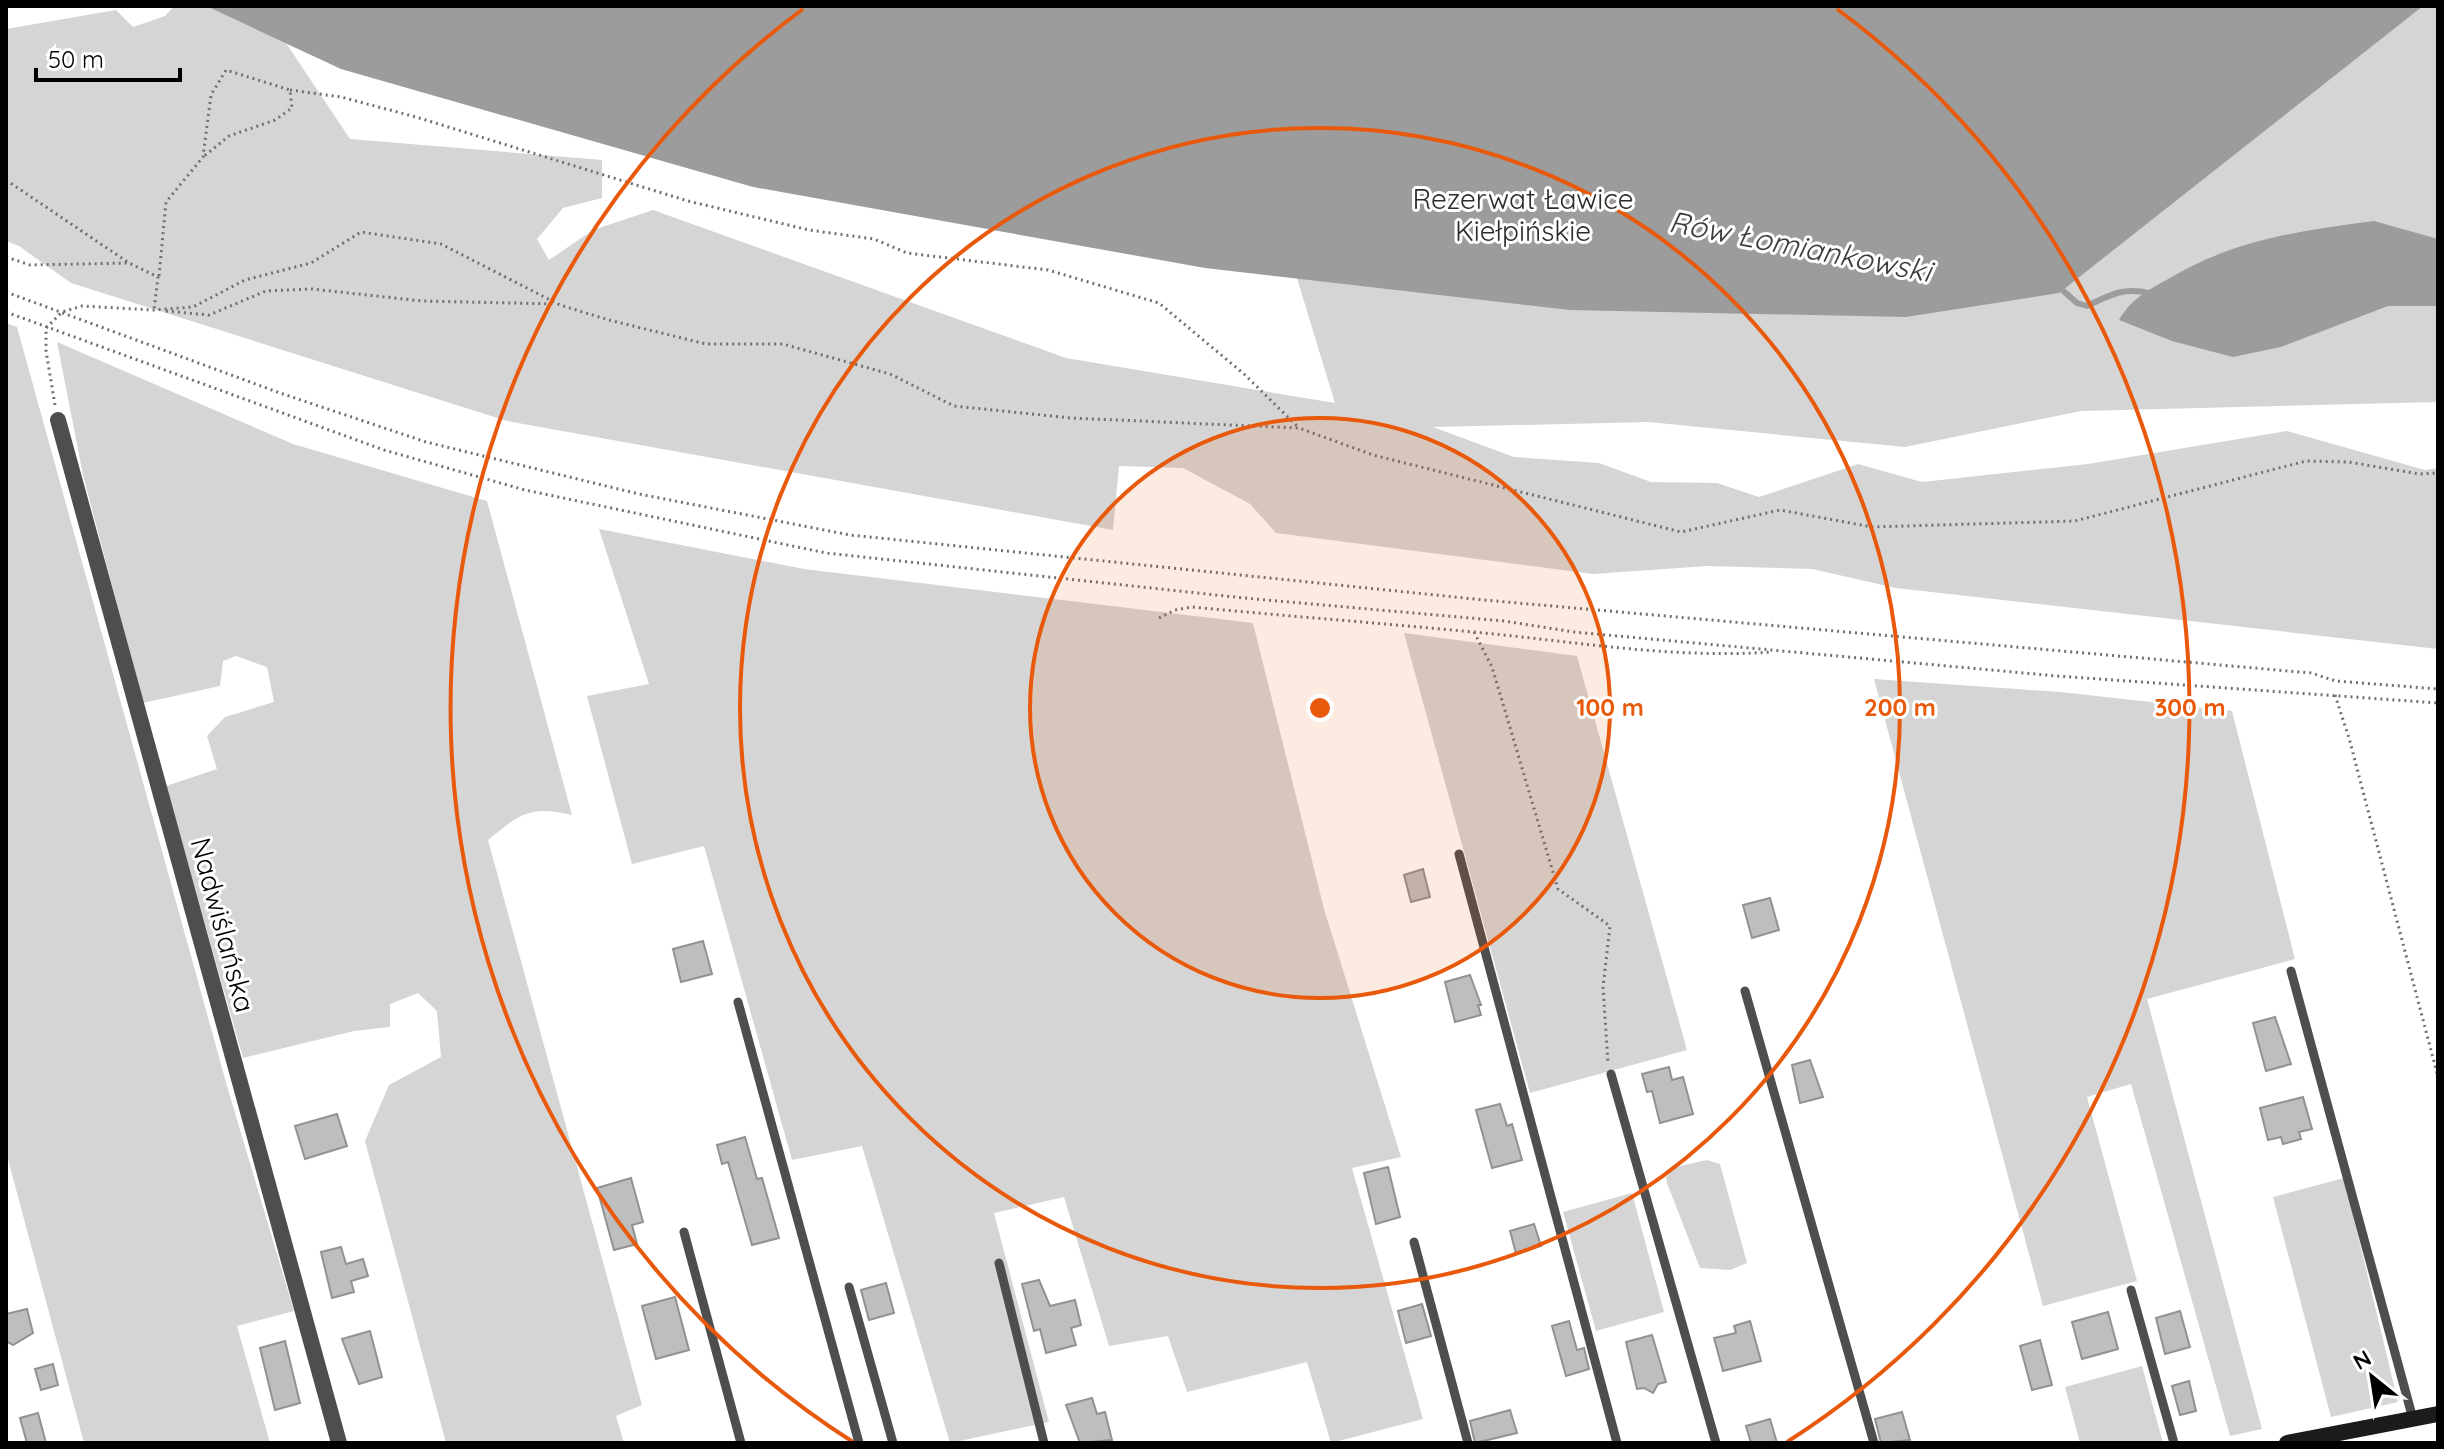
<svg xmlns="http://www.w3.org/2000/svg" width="2444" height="1449" font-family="Quicksand,sans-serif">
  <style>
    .green { fill: #d5d5d5 }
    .water { fill: #9c9c9c }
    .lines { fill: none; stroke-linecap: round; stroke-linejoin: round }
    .stream { stroke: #9c9c9c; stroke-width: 6 }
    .building { fill: #bebebe; stroke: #929292; stroke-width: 2 }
    .path { stroke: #707070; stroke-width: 3; stroke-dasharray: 2 4; stroke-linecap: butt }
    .lane { stroke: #4e4e4e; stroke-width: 9 }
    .street { stroke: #4e4e4e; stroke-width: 16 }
    .secondary { stroke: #1b1b1b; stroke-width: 16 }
    .ring { fill: none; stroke: #e8590c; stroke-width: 4 }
    .labels { text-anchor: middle; stroke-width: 6; stroke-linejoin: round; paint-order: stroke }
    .park-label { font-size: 28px; fill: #2c2c2c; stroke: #fff }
    .street-label { font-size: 28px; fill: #000; stroke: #fff }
    .water-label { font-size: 30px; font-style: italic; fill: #3d3d3d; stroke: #fff }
    .centre { fill: #e8590c; stroke: #fff; stroke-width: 4 }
    .ring-label { font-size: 24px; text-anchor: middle; font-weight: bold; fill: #e8590c; stroke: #fff; stroke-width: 6; stroke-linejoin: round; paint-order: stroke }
  </style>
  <rect width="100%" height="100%" fill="#fff"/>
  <g class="green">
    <polygon points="174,6 206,6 286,43 350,139 602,160 602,198 563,208 537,239 549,260 593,230 653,210 1066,358 1335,403 1214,6 2438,6 2438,402 2081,411 1905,447 1648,422 1433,427 1514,457 1599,463 1651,482 1717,483 1759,497 1858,464 1922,482 2088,464 2287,431 2425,470 2438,468 2438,649 1896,588 1812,569 1707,566 1593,574 1276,533 1250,504 1183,468 1119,466 1113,530 507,421 71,283 19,246 6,241 6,29 116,10 133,27 165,16"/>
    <polygon points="6,323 17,327 227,1086 294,1311 237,1326 270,1443 84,1443 6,1152"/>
    <path d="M57 342 293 444 487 501 572 815C531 805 519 814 488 840L642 1405 616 1416 624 1443H446L365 1141 389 1085 441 1057 437 1011 418 993 390 1004V1027L354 1031 243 1058 166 786 217 769 207 736 225 717 274 702 267 667 236 656 223 661 220 686 143 703 83 475Z"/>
    <polygon points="599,529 804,569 1253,623 1324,909 1401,1157 1352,1168 1423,1419 1331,1443 1307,1362 1187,1392 1168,1336 1109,1346 1064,1197 994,1213 1049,1422 950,1443 862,1146 792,1160 704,846 632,864 587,696 649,684"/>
    <polygon points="1404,633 1577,656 1687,1050 1530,1093"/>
    <polygon points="1874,679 2060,692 2232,711 2295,959 2147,999 2262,1429 2230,1436 2131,1084 2087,1097 2137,1281 2043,1306"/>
    <polygon points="1707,1160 1720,1164 1747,1263 1730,1270 1700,1268 1667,1183 1666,1177 1675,1167"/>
    <polygon points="2344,1178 2398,1402 2331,1417 2273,1197"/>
    <polygon points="1632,1193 1664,1312 1596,1331 1563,1212"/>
    <polygon points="2142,1366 2163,1443 2080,1443 2065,1387"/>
  </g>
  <g class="water">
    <polygon points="206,6 2423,6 2059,293 1906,317 1570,310 1205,268 753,187 341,69"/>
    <path d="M2374 221 2438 239V306H2388L2281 347 2233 357 2172 341 2119 320C2132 298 2148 290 2170 278 2236 239 2299 231 2374 221Z"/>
  </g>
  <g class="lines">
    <path class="stream" d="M2059 287 2077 303 2087 306C2110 295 2123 287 2149 293"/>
  </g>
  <g class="building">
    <polygon points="1423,869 1430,897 1411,902 1404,875"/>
    <polygon points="1770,898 1779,930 1752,938 1743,905"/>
    <polygon points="703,941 712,974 681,982 673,949"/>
    <polygon points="1470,975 1481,1005 1478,1005 1481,1015 1455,1022 1445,982"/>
    <polygon points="2275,1017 2291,1064 2266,1071 2253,1023"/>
    <polygon points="1810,1060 1823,1097 1800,1103 1792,1065"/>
    <polygon points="1669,1067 1672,1080 1683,1077 1693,1114 1660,1123 1652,1091 1647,1092 1642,1074"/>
    <polygon points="2303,1097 2312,1129 2299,1132 2301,1139 2283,1144 2281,1137 2268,1140 2260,1108"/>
    <polygon points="1500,1104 1507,1126 1512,1124 1522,1160 1492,1168 1476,1110"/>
    <polygon points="337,1114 347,1146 305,1159 295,1126"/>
    <polygon points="745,1137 757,1179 762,1178 779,1238 752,1245 728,1162 722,1164 717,1145"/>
    <polygon points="1388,1167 1400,1217 1376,1224 1364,1173"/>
    <polygon points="631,1178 643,1222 632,1225 637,1244 614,1250 597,1188"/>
    <polygon points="1534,1224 1541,1246 1516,1253 1510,1231"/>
    <polygon points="341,1247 346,1264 363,1259 368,1276 351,1281 354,1292 332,1298 321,1252"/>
    <polygon points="1039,1280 1050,1306 1075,1300 1081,1325 1071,1328 1076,1345 1046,1353 1040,1329 1034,1331 1022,1284"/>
    <polygon points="886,1283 894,1313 869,1320 861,1290"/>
    <polygon points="675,1297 689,1350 656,1359 642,1306"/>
    <polygon points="1422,1304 1431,1336 1406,1343 1398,1311"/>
    <polygon points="27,1309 33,1333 13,1345 6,1341 6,1314"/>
    <polygon points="2180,1311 2190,1347 2165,1354 2156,1318"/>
    <polygon points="2108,1312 2118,1349 2082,1359 2072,1322"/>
    <polygon points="1569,1321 1577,1350 1584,1348 1589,1369 1566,1376 1552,1326"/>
    <polygon points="1750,1321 1761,1361 1723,1371 1714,1338 1736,1333 1734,1326"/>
    <polygon points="370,1331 382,1377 359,1384 342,1339"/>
    <polygon points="1652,1335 1666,1382 1658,1384 1653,1393 1644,1388 1637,1389 1626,1342"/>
    <polygon points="2040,1340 2052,1385 2032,1390 2020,1346"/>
    <polygon points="285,1341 300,1403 275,1410 260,1348"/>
    <polygon points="53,1364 58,1385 41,1390 35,1369"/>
    <polygon points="2189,1381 2196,1411 2180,1415 2172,1386"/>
    <polygon points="1092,1398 1097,1414 1105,1412 1112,1440 1080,1443 1066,1405"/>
    <polygon points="1510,1410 1517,1433 1475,1443 1470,1421"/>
    <polygon points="1902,1412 1910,1440 1881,1443 1875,1419"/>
    <polygon points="38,1413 46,1443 27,1443 20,1418"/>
    <polygon points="1770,1419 1777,1443 1751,1443 1746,1426"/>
  </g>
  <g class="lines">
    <g class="path">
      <polyline points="290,90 341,97 416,117 688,201 809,230 874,239 907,253 1048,270 1159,303 1244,374 1299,428"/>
      <polyline points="6,180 129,263 158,277 154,310"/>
      <polyline points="6,257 30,265 129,263"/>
      <polyline points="159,276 166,202 203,157 211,95 226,70 290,90 292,108 275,120 229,136 203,157"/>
      <polyline points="6,292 280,393 426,442 639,494 850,535 1484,600 2311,673 2336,681 2438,689"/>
      <polyline points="166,311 209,315 266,291 312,289 422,301 556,304"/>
      <polyline points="6,312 384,450 525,490 826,553 1244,598 1504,621 1574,632 2057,676 2438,703"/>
      <polyline points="55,405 46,351 46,328 62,312 82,306 153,310 193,307 245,280 311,263 361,232 441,244 560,305 609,320 706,344 783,344 890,374 954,406 1071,418 1299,428 1373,455 1681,532 1780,510 1872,527 2075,521 2306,461 2349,462 2419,474 2438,473"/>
      <path d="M1159 618 1175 610 1192 607C1286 616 1379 623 1473 632 1573 641 1670 659 1771 652"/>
      <polyline points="1474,632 1492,667 1558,889 1610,926 1603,987 1608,1063"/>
      <polyline points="2335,695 2349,738 2438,1077"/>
    </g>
    <g class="lane">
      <polyline points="1459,854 1617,1443"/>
      <polyline points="2291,971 2413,1419"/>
      <polyline points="1745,991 1874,1443"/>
      <polyline points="738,1002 859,1443"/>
      <polyline points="1611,1074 1716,1443"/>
      <polyline points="684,1232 741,1443"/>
      <polyline points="1414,1242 1468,1443"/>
      <polyline points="999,1263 1044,1443"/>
      <polyline points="849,1287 893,1443"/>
      <polyline points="2131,1290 2174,1443"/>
    </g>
    <polyline class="street" points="58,420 339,1443"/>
    <polyline class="secondary" points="2287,1443 2438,1414"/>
  </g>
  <circle cx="1320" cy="708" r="290" fill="#e8590c" fill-opacity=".12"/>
  <g class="ring">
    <circle cx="1320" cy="708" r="290"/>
    <circle cx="1320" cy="708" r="580"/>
    <path d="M853 1442A870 870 0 0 1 803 9M1837 9A870 870 0 0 1 1787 1442"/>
  </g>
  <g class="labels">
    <g class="park-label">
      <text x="1523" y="209">Rezerwat Ławice<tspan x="1523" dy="32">Kiełpińskie</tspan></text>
    </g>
    <g class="street-label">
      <text transform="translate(223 925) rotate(75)" y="10">Nadwiślańska</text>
    </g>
    <g class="water-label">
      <text transform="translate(1800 247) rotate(11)" y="10">Rów Łomiankowski</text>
    </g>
  </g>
  <circle cx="1320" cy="708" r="12" class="centre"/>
  <g class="ring-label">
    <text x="1610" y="716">100 m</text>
    <text x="1900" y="716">200 m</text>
    <text x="2190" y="716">300 m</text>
  </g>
  <rect width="2444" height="1449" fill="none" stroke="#000000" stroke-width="16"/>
  <g transform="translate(2372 1377) rotate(330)" stroke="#ffffff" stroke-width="6" paint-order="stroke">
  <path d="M0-6L14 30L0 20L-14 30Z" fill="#000000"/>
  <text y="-12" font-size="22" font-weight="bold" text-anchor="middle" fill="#000000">N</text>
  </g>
  <path d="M36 68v12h144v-12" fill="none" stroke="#000000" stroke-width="4"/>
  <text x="48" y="68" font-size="24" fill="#000000" stroke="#ffffff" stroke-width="6" paint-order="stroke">50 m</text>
</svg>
